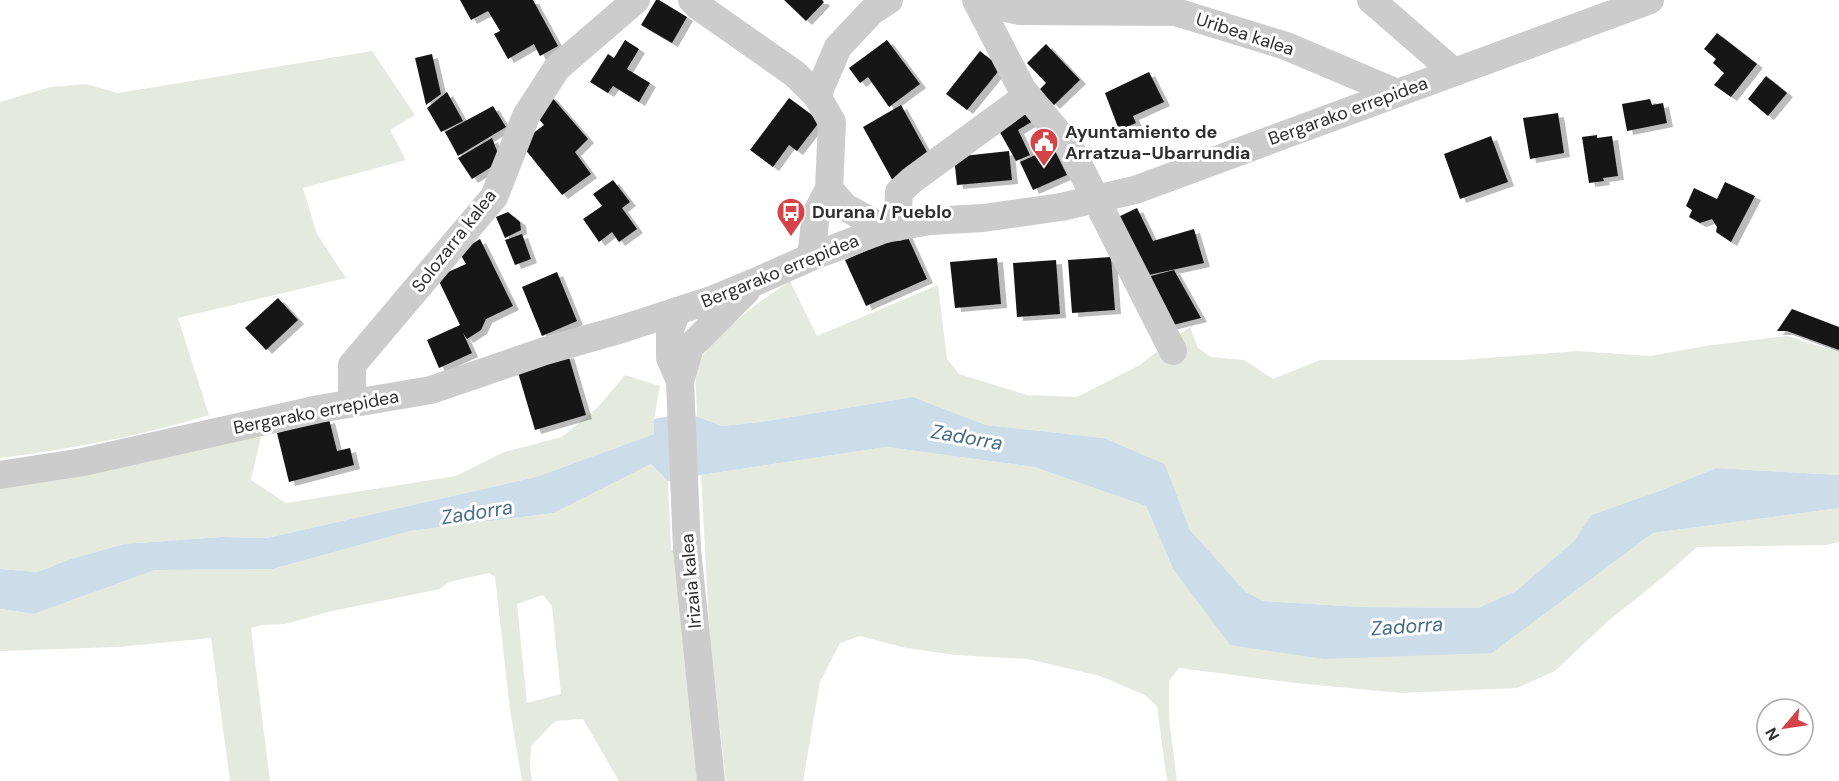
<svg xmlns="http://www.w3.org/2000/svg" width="1839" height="781" font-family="'DM Sans',sans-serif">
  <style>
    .green { fill: #e4ebde; fill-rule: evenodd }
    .water { fill: #ccdce8 }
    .building { fill: #161616; filter: url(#shadow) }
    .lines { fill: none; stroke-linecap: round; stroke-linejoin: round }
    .minor { stroke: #ccc; stroke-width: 28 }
    .labels { text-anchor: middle; stroke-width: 6; stroke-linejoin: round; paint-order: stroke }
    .street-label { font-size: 18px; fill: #2f2f2f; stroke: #fff }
    .poi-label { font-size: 18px; font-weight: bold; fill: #2f2f2f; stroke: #fff; text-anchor: start }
    .water-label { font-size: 20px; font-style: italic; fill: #456c89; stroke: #fff }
  </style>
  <defs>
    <filter id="shadow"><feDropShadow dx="6" dy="4" stdDeviation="0" flood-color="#0004"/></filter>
  </defs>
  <rect width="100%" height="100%" fill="#fff"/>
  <g class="green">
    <path d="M372 51 415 115 390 130 406 160 303 188 317 234 346 278 178 318 209 415C141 436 70 449 0 458V102L50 87 86 84 118 93Z"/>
    <polygon points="790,281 817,336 938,285 947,359 959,374 1027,395 1077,397 1138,366 1190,327 1198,348 1211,357 1244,360 1273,379 1320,360 1462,360 1578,351 1650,356 1705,346 1787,336 1839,352 1839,475 1716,468 1659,491 1591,515 1574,541 1516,591 1478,608 1363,607 1262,601 1246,592 1190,530 1165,464 1104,438 986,425 913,397 760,422 722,426 697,417 695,366 716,338 754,306"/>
    <polygon points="625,375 660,386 654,419 654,434 536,477 267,538 222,537 124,544 71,559 37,572 0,569 0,488 218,442 261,437 251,480 286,503 456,476 504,452 562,437 598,407"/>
    <polygon points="886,447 1034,467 1146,506 1173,569 1230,645 1492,653 1653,533 1839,508 1839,542 1826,545 1697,547 1662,578 1607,622 1555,671 1517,688 1401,693 1296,683 1179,668 1169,681 1169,718 1177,781 1167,781 1157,706 1145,695 1100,676 1028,659 955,655 906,648 860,636 840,643 820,682 803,781 726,781 710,642 701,475"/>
    <path d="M651 464 668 481 671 550 679 551 698 781H619L583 719 555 721 531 746 530 767 532 781H522L510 710 495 577 489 573 449 582 440 589 332 611 285 624 262 625 251 628 270 781H230L211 638 118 647 0 651V609L34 614 155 570 273 569 410 531 554 513ZM543 595 552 606 561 694 527 703 517 604Z"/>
  </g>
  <polygon class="water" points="913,397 986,425 1104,438 1165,464 1190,530 1246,592 1263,601 1363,607 1478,608 1516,591 1574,541 1591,515 1659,491 1716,468 1839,475 1839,508 1653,533 1492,653 1324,659 1230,645 1173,569 1146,506 1034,467 886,447 701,475 668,481 651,464 554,513 410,531 273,569 155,570 34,614 0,609 0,569 37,572 71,559 124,544 222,537 267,538 536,477 654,434 654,419 675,415 690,414 722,426 760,422"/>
  <g class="building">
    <polygon points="460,0 533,0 558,46 540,56 534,44 508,59 494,34 500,31 488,11 471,20"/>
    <polygon points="656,0 659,0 687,17 672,43 641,25"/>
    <polygon points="784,0 822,0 824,2 806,21"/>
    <polygon points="1717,33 1757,64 1731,97 1714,85 1724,73 1713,63 1716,59 1704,49"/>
    <polygon points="625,40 639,49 627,69 650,83 639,102 613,86 608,93 590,82 608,54 614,58"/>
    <polygon points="887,40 920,84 889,107 868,77 860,83 849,68"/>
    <polygon points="1046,44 1080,80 1054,105 1039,90 1046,83 1027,63"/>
    <polygon points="980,51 1001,68 967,110 946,94"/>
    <polygon points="432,54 441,94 426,105 415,58"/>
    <polygon points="1149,72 1164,102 1133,116 1136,123 1119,130 1105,93"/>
    <polygon points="1766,76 1787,93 1768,116 1748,99"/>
    <polygon points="447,92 463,121 441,132 427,108"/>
    <polygon points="550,95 588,139 575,152 591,174 562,195 520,143 544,125 536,116"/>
    <polygon points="789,98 820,121 797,151 789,145 773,167 750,150"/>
    <polygon points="1650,99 1652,105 1663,103 1667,123 1627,131 1622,104"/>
    <polygon points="901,105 932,161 894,183 863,127"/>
    <polygon points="493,106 506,127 458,156 445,132"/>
    <polygon points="1026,108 1033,121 1018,130 1030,155 1016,161 997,127"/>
    <polygon points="1558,113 1564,153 1530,159 1523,118"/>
    <polygon points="1049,132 1055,145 1043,150 1037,138"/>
    <polygon points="1597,135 1597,138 1612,136 1618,176 1603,178 1604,181 1589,183 1582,137"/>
    <polygon points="1491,136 1508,182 1460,199 1444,154"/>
    <polygon points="492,138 501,161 472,179 458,158"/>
    <polygon points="1053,147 1067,175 1033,190 1020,162"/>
    <polygon points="1009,151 1012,180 957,185 954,157"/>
    <polygon points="613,180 630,202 622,208 637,229 619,242 612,232 599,242 583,219 602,206 593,194"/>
    <polygon points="1725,182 1755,196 1731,242 1716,232 1717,227 1712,219 1700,223 1689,217 1692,210 1686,206 1694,188 1717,199"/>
    <polygon points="1137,208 1153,241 1194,229 1204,263 1144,276 1116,218"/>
    <polygon points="508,212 520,222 521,230 505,238 496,217"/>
    <polygon points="906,233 927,279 866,306 845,260"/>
    <polygon points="522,234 531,259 515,265 505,240"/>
    <polygon points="480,239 513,306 486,319 481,330 467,339 463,333 472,353 439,368 427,340 460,325 437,277 466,264 459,252"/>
    <polygon points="1111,257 1115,310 1072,313 1068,260"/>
    <polygon points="997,258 1001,304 955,308 950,262"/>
    <polygon points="1056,260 1060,314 1017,317 1013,263"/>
    <polygon points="1174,270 1201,318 1169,326 1143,278"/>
    <polygon points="557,272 577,321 542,336 522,287"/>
    <polygon points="278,298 298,320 266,350 245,328"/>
    <polygon points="1792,309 1839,327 1839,350 1787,331 1777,331"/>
    <polygon points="568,354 586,415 535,430 517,369"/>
    <polygon points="329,419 337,451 350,448 354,465 289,482 277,433"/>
  </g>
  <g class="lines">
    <g class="minor">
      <polyline points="692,0 698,6 795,74 817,96 832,122 829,189 816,214 811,257"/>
      <polyline points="976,0 1022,89 1069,146 1173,351"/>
      <polyline points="1371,0 1454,72"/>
      <polyline points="978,2 1020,11 1176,12 1286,46 1397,93"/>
      <polyline points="817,96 838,47 872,11 889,0"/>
      <polyline points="829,189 845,207 885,229"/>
      <polyline points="897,227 899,192 912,180 1027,96"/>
      <polyline points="677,311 670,330 670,358 680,381 687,549 711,781"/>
      <polyline points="680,381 690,347 746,291"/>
      <polyline points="352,403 352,365 494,197 526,116 557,68 636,0"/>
      <polyline points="0,475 83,462 319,409 431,390 545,351 622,329 714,299 755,282 811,257 885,229 930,221 983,218 1061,207 1135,190 1650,0"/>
    </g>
  </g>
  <defs>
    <g id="civic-pin" transform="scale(1.5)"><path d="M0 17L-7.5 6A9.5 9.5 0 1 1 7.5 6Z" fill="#d44348" stroke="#fff"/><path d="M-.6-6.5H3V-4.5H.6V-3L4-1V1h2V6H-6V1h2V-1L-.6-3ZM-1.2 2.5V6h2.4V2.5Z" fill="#fff"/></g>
    <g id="bus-pin" transform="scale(1.5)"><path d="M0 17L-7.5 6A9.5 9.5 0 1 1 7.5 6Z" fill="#d44348" stroke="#fff"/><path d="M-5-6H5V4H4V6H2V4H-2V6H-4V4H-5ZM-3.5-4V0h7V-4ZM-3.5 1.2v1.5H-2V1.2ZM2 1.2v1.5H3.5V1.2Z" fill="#fff"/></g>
  </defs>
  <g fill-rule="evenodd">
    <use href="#civic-pin" x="1044" y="142"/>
    <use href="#bus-pin" x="791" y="212"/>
  </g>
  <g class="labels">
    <g class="street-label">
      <text transform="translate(1245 34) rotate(18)" y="6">Uribea kalea</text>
      <text transform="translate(1348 111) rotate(-20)" y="6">Bergarako errepidea</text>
      <text transform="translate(454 241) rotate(-52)" y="6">Solozarra kalea</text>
      <text transform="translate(780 271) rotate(-22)" y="6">Bergarako errepidea</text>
      <text transform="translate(316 412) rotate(-11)" y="6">Bergarako errepidea</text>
      <text transform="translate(691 581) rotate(-95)" y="6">Irizaia kalea</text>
    </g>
    <g class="poi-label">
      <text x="1065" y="138">Ayuntamiento de<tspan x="1065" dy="21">Arratzua-Ubarrundia</tspan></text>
      <text x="812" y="218">Durana / Pueblo</text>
    </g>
    <g class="water-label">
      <text transform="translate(967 437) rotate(10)" y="7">Zadorra</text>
      <text transform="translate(477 512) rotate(-9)" y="7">Zadorra</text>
      <text transform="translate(1407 626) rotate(-4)" y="7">Zadorra</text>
    </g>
  </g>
  <g transform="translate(1785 727) rotate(241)"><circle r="28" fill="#ffffff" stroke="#acacac" stroke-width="1.5"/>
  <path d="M0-4.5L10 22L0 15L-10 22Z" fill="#d44348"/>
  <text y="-9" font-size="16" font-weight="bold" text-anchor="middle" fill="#2f2f2f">N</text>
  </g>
</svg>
